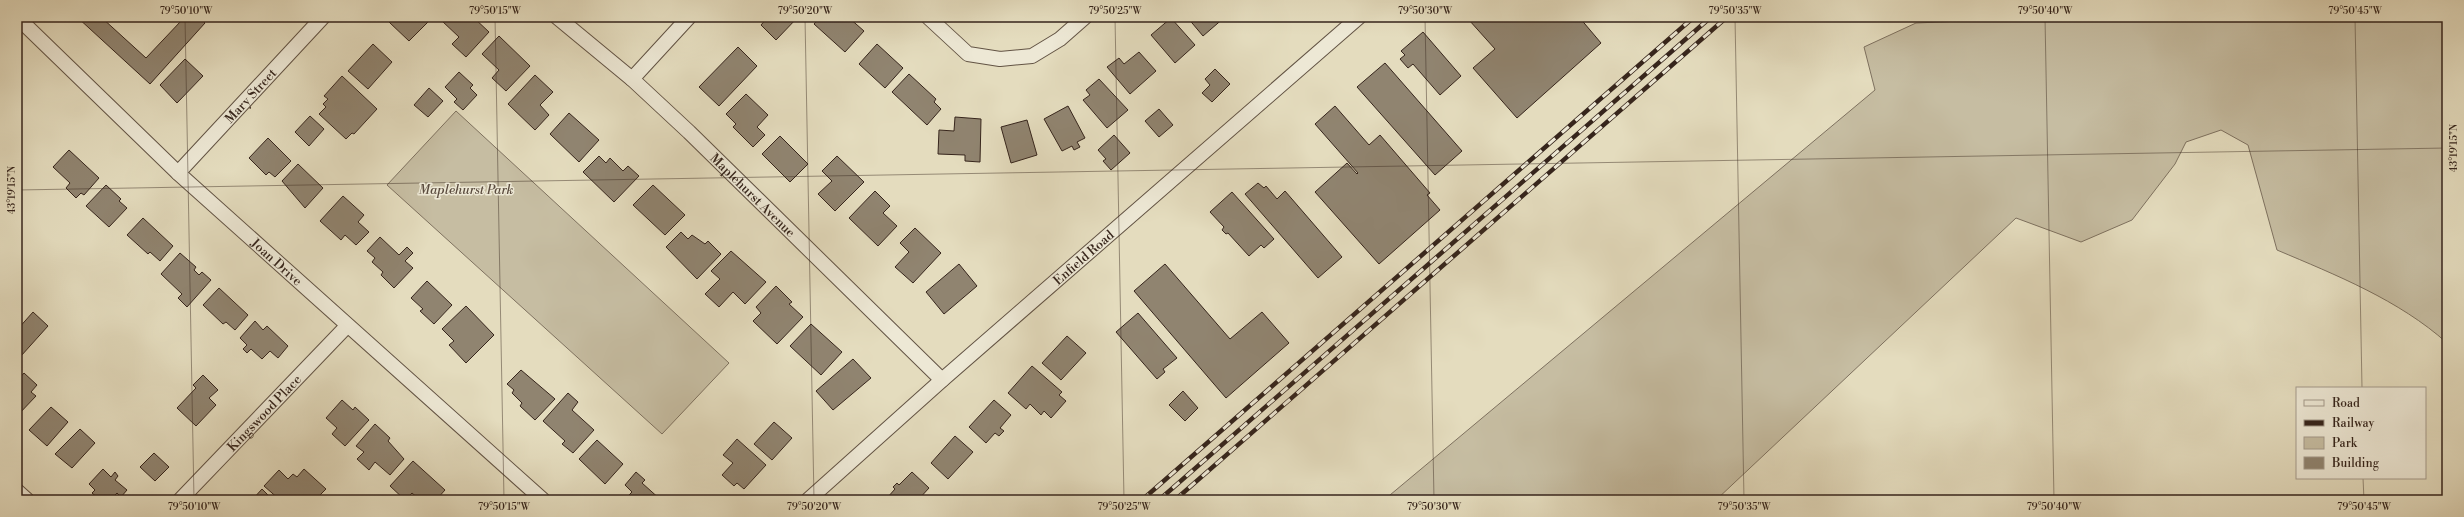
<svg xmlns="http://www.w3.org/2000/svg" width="2464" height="517" font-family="'Libre Bodoni',serif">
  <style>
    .green { fill: #c6bda2; stroke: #7e715f }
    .building { fill: #908470; stroke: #36251c }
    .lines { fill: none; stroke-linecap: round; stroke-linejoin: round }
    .street-casing { stroke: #625344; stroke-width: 16 }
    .street { stroke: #ede8d5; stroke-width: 14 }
    .rail-casing { stroke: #36251c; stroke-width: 4.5 }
    .rail { stroke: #ede8d5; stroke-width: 3; stroke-dasharray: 9; stroke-linecap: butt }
    .ticks { fill: none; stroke: #36251c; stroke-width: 1; stroke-opacity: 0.45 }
    .labels { text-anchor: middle; stroke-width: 3; stroke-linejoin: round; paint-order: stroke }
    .street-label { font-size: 13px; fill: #36251c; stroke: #ede8d5 }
    .park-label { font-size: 13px; font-style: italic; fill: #5a4b3e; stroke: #ede8d5 }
    .neatline { fill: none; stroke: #36251c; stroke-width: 1.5 }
    .ticks-label { font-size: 10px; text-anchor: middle; fill: #36251c }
  </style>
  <rect width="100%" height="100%" fill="#e4dcbe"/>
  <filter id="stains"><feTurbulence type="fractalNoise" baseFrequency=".005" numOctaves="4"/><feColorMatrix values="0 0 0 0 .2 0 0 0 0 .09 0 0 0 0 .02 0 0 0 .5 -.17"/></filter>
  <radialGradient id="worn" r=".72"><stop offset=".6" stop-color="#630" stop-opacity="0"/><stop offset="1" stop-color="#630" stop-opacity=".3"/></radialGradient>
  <g class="green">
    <path d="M1989 17H2447V343C2399 300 2336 275 2277 250L2248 145 2221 130 2186 142 2175 164 2132 220 2081 242 2016 218 1716 500H1384L1875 90 1864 47 1916 23 1985 20Z"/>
    <polygon points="456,111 729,363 662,434 387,185"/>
  </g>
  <g class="building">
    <polygon points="77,17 101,17 146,58 181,21 177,17 199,17 205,23 150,84"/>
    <polygon points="394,17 433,17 409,41 389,22"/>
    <polygon points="446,17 473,17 489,32 466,57 452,44 459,37 442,21"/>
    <polygon points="768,17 798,17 776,40 761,25"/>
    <polygon points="820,17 848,17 864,31 845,52 814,24"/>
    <polygon points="1187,17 1225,17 1203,36"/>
    <polygon points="1473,17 1579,17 1601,43 1517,118 1473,68 1495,49 1469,20"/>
    <polygon points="1171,18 1195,45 1175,63 1151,35"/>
    <polygon points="1423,32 1461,76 1440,95 1413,64 1408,68 1400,59 1405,55 1401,51"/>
    <polygon points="499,36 530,66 506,91 492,78 499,70 482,54"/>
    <polygon points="373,44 392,62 368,89 348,71"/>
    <polygon points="877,44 903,68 885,88 859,64"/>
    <polygon points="738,47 757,66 719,106 699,87"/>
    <polygon points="1139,52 1156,71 1130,94 1107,67 1119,58 1124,64"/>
    <polygon points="185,59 203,76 177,103 160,85"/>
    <polygon points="1385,63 1462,151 1435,175 1357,87"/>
    <polygon points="1215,69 1230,84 1212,102 1202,93 1210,85 1205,79"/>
    <polygon points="459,72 473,85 470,88 477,95 463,110 454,102 457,99 445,87"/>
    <polygon points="909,74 936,99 934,102 941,109 927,125 892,92"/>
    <polygon points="535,75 553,92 540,105 549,115 535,130 508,104"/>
    <polygon points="342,76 377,109 354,134 352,133 346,139 319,114 326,107 323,104 328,99 324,96"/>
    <polygon points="1099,79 1128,110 1107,128 1083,100 1090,95 1086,90"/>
    <polygon points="429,88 443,101 428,117 414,105"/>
    <polygon points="746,94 768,115 757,127 765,135 753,147 733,127 736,124 726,114"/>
    <polygon points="1068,106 1085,138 1077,142 1080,147 1074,150 1072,146 1062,151 1044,119"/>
    <polygon points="1335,106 1369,145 1380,135 1430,193 1427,195 1440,210 1379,264 1315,192 1347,163 1357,174 1358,173 1315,124"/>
    <polygon points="1159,109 1173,125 1159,137 1145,121"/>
    <polygon points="569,113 599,140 579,162 550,134"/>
    <polygon points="310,116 324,129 309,146 295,132"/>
    <polygon points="955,117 981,119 980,162 965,161 965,155 938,154 939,130 954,131"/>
    <polygon points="1027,120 1037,155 1011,163 1001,127"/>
    <polygon points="1114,135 1130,153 1111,170 1103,161 1106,159 1098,150"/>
    <polygon points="780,136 808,164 790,182 762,154"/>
    <polygon points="268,138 291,161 275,177 269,172 266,175 249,158"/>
    <polygon points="69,150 99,178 84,195 81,193 76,198 66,188 70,183 53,167"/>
    <polygon points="599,156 606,163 610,158 623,171 628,166 639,176 614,202 583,172"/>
    <polygon points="837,156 864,182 835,211 818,194 832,181 822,171"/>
    <polygon points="298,164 323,188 305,208 282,181"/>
    <polygon points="1258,183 1264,188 1266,186 1277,199 1285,191 1342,257 1318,278 1245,194"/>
    <polygon points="106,185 121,199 119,201 127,208 109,227 86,206"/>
    <polygon points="653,185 685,215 665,235 633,205"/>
    <polygon points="875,191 890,206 883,213 897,226 878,246 849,218"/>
    <polygon points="1232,192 1274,239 1264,248 1261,245 1249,256 1228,233 1226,234 1222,230 1224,227 1210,212"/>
    <polygon points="343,196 364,215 358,222 369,232 356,245 345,235 341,240 320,221"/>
    <polygon points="143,218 173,246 160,261 150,252 148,254 127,235"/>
    <polygon points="915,228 941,253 913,283 895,267 909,252 900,243"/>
    <polygon points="681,232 688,239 692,235 705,244 708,241 721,254 697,279 666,247"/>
    <polygon points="380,237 399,255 407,247 413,253 405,261 413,268 394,288 381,275 383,272 372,262 375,258 367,251"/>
    <polygon points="731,251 766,282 745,304 733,292 719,307 705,294 720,279 711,271"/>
    <polygon points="180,253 196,267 194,270 199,275 202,272 211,280 187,307 178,298 182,294 161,274"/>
    <polygon points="959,264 977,286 944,314 926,292"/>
    <polygon points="1165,264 1230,339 1262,312 1289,343 1226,398 1134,291"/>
    <polygon points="427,281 452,305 434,324 420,311 423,309 411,298"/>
    <polygon points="776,286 792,302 789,304 803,317 777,344 753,321 761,313 756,307"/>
    <polygon points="219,288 248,315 235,330 226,322 223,324 203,305"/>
    <polygon points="466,306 494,335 466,363 449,345 454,341 442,329"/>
    <polygon points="33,312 48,326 21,356 17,353 17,330"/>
    <polygon points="1138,313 1177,358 1163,369 1165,372 1157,379 1116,332"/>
    <polygon points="255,321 263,330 267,326 288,346 278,358 270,351 262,359 251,349 247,353 243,349 247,345 240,338"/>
    <polygon points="811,324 842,352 821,375 790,346"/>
    <polygon points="1067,336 1086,353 1061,380 1042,363"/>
    <polygon points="853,359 871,378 833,410 816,391"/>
    <polygon points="1032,366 1062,392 1059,395 1066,401 1051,418 1044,411 1041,415 1030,404 1026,409 1008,393"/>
    <polygon points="521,370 555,399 535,420 520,406 522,403 512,393 514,390 507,384"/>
    <polygon points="24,373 37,385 31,392 36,396 17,416 17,381"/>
    <polygon points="203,375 218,390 209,398 216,405 196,426 177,408 196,388 193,385"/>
    <polygon points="1183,391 1198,408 1185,421 1169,405"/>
    <polygon points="568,393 578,402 572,410 594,430 573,453 562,444 565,441 543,421"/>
    <polygon points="342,400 353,410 355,407 369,420 345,446 332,434 337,428 326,418"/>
    <polygon points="994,400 1011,415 1000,428 1004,431 999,436 995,433 986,443 969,427"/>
    <polygon points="51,407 68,422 47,446 29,430"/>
    <polygon points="774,422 792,438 772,460 754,444"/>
    <polygon points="375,424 390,438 388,441 404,459 390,475 375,462 369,470 357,459 364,452 356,446"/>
    <polygon points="80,429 95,443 72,468 55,454"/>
    <polygon points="955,436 973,452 948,479 931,463"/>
    <polygon points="737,439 766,465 744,489 737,483 734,486 722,475 733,463 723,455"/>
    <polygon points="597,440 623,464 605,484 579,459"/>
    <polygon points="154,453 169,467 155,481 140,467"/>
    <polygon points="413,461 445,490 436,500 420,500 412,493 405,500 390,486"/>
    <polygon points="103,469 111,477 115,472 118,476 115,480 127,490 121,497 117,493 110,500 106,500 101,496 99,499 92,493 95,490 89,484"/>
    <polygon points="304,469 326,489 315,500 289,500 284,495 280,500 264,486 279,470 288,479 293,474 297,477"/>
    <polygon points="636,472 645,480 642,483 661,500 624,500 632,492 625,485"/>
    <polygon points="912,472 929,488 918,500 889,500 887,498 895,489 893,487 897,483 899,485"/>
    <polygon points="262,489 273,500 252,500"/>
  </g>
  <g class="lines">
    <g class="street-casing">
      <g id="street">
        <path id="s1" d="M17 17 178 173 543 500"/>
        <path id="s2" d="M557 17 632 79 689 132 942 380"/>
        <polyline points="928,17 968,54 1000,59 1032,56 1060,39 1085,17"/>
        <polyline points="632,79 689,17"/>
        <path id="s3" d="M178 173 323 17"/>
        <polyline points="17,491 27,500"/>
        <path id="s4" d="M180 500 347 326"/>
        <path id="s5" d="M808 500 942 380 1359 17"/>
      </g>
    </g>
    <use href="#street" class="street"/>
    <g class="rail-casing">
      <g id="rail">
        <polyline points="1142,500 1694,17"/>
        <polyline points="1159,500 1711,17"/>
        <polyline points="1175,500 1727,17"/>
      </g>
    </g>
    <use href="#rail" class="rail"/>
  </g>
  <path class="ticks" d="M185 17 194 500M495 17 504 500M805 17 814 500M1115 17 1124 500M1425 17 1434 500M1735 17 1744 500M2045 17 2054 500M2355 17 2362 388M17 190 2447 148M2363 478 2364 500"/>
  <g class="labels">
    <g class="street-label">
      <text dy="5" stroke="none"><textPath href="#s3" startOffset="106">Mary Street</textPath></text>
      <text dy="5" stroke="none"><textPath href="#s2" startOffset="265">Maplehurst Avenue</textPath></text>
      <text dy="5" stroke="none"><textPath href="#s5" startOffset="367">Enfield Road</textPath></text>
      <text dy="5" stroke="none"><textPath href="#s1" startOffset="357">Joan Drive</textPath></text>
      <text dy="5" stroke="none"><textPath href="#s4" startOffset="121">Kingswood Place</textPath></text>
    </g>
    <g class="park-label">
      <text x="466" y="194">Maplehurst Park</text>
    </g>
  </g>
  <rect width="2464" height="517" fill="none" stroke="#e4dcbe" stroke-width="44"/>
  <rect x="2296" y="387" width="130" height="92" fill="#ede8d5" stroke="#a49a8b"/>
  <rect x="2304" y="400" width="20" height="6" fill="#ede8d5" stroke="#a49a8b"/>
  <text x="2332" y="407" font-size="12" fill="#36251c">Road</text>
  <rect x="2304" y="420" width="20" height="6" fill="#36251c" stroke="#a49a8b"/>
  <text x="2332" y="427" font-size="12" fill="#36251c">Railway</text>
  <rect x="2304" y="437" width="20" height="12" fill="#c6bda2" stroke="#a49a8b"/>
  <text x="2332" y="447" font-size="12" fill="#36251c">Park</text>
  <rect x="2304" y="457" width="20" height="12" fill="#908470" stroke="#a49a8b"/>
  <text x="2332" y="467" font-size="12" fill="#36251c">Building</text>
  <rect x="22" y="22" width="2420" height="473" class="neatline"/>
  <g class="ticks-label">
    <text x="186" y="14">79°50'10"W</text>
    <text x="495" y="14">79°50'15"W</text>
    <text x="805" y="14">79°50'20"W</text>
    <text x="1115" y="14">79°50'25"W</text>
    <text x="1425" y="14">79°50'30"W</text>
    <text x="1735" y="14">79°50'35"W</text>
    <text x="2045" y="14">79°50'40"W</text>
    <text x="2355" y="14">79°50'45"W</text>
    <text transform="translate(2453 148) rotate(-90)" y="4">43°19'15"N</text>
    <text transform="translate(11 190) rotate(-90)" y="4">43°19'15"N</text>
    <text x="194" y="510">79°50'10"W</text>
    <text x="504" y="510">79°50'15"W</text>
    <text x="814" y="510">79°50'20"W</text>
    <text x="1124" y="510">79°50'25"W</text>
    <text x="1434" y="510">79°50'30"W</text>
    <text x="1744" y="510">79°50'35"W</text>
    <text x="2054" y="510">79°50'40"W</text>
    <text x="2364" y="510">79°50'45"W</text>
  </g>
  <rect width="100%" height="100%" filter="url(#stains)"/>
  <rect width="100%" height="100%" fill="url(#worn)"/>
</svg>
